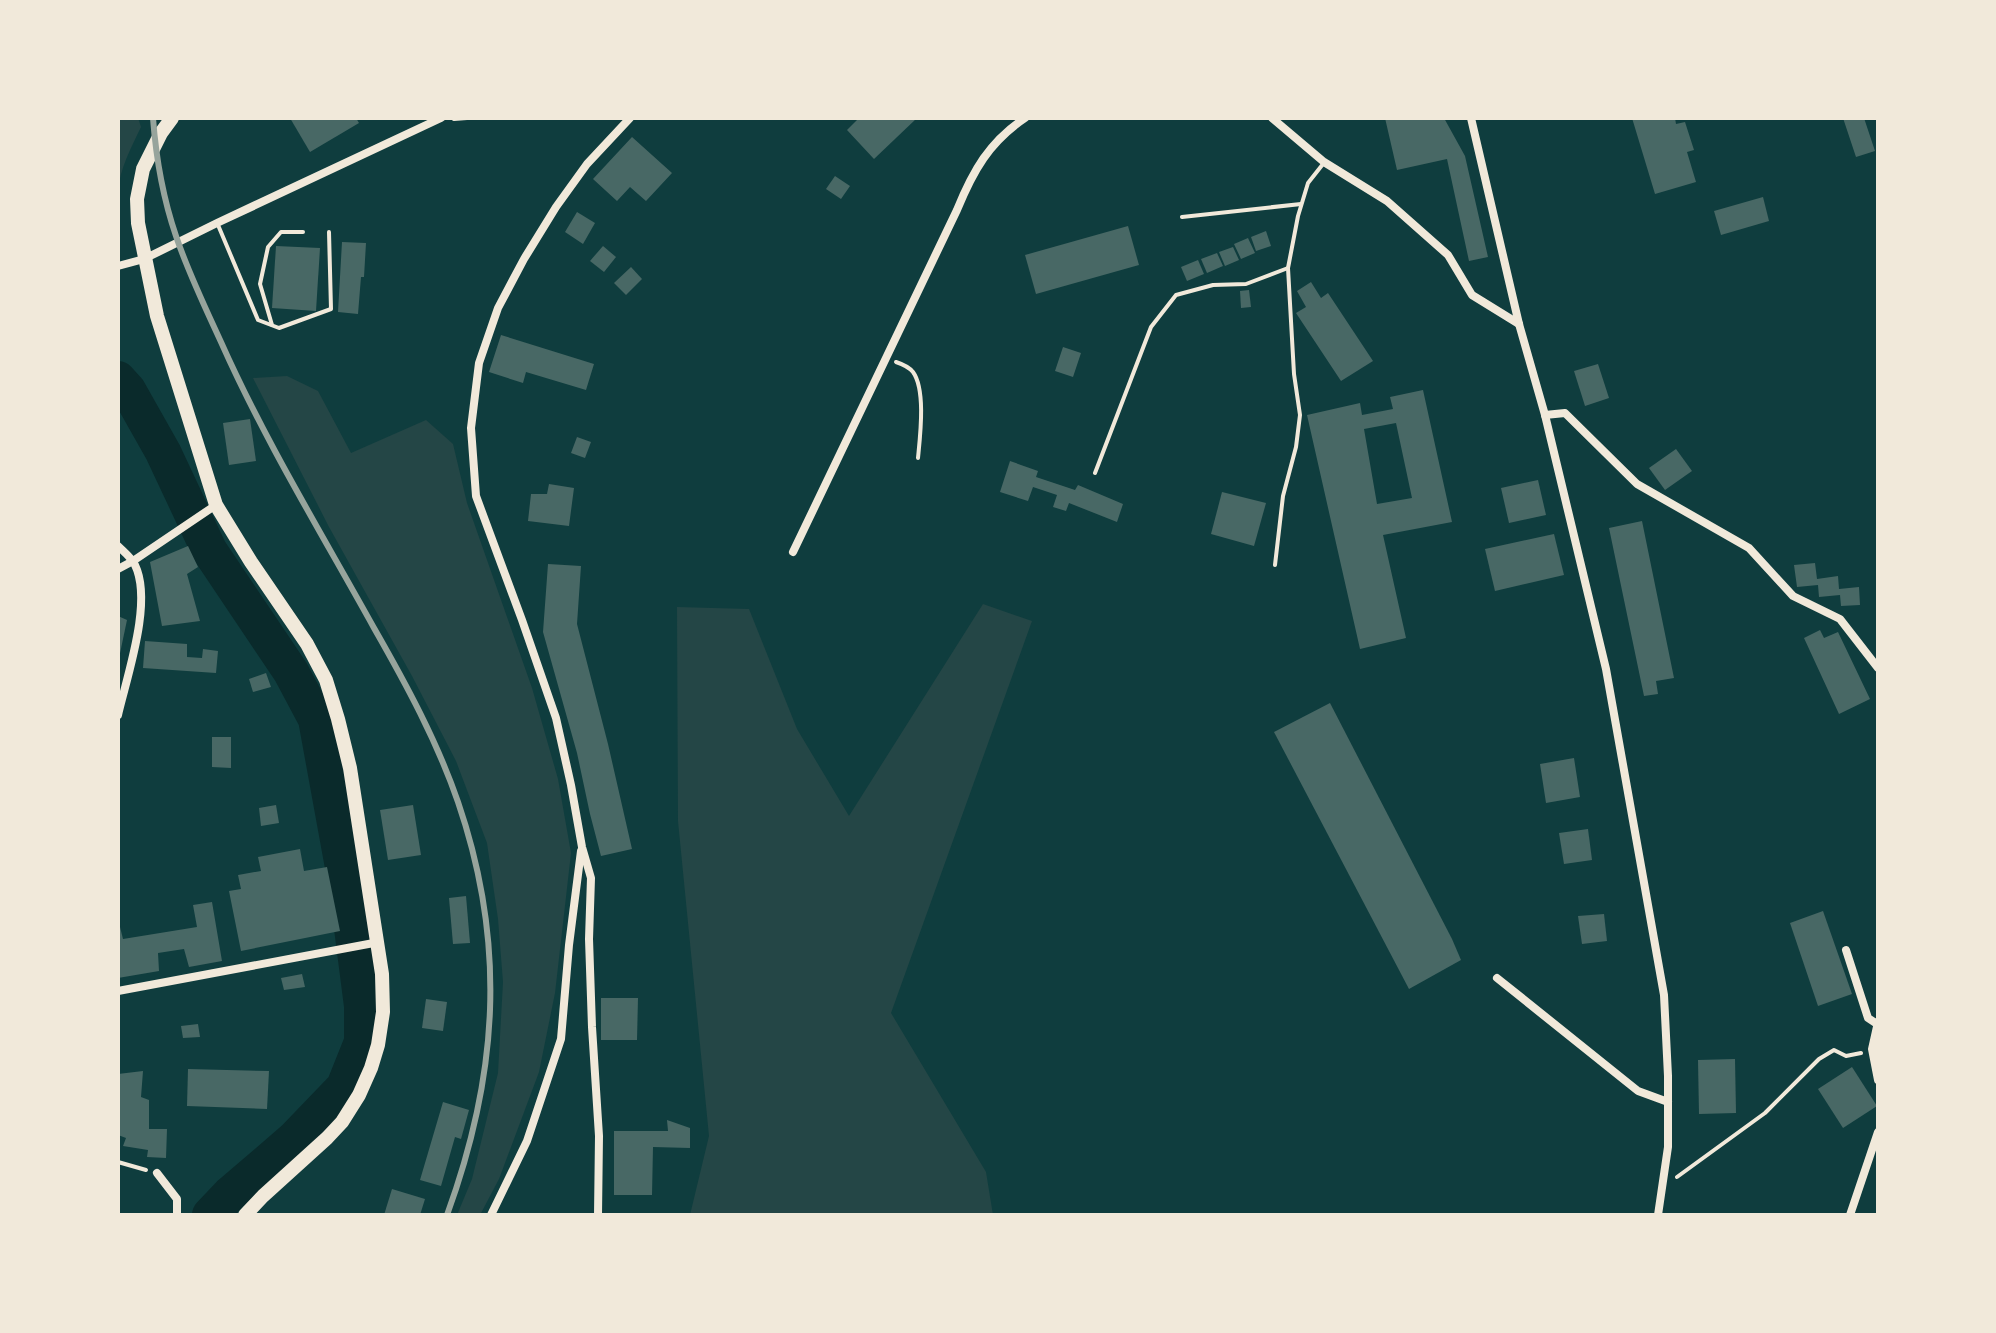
<svg xmlns="http://www.w3.org/2000/svg" width="1996" height="1333" font-family="'Noto Sans',sans-serif">
  <style>
    .green { fill: #244646 }
    .lines { fill: none; stroke-linecap: round; stroke-linejoin: round }
    .river { stroke: #0a2a2b; stroke-width: 36 }
    .building { fill: #486865; fill-rule: evenodd }
    .path { stroke: #f1e9da; stroke-width: 4 }
    .service { stroke: #f1e9da; stroke-width: 4 }
    .minor { stroke: #f1e9da; stroke-width: 8 }
    .primary { stroke: #f1e9da; stroke-width: 14 }
    .rail { stroke: #97a49c; stroke-width: 6 }
  </style>
  <rect width="100%" height="100%" fill="#0f3d3e"/>
  <g class="green">
    <path d="M118 118H138L141 127C131 148 120 168 118 191Z"/>
    <polygon points="287,376 318,391 351,453 426,420 453,444 467,503 532,688 558,779 571,853 555,993 539,1072 499,1179 480,1215 457,1215 472,1179 498,1073 503,982 498,919 487,843 456,761 412,676 329,527 253,378"/>
    <polygon points="983,604 1032,621 891,1013 986,1172 993,1215 690,1215 709,1136 678,821 677,607 749,609 797,729 849,816"/>
  </g>
  <g class="lines">
    <polyline class="river" points="118,379 128,390 163,452 209,550 291,672 316,719 347,889 362,1006 362,1042 344,1087 294,1139 230,1194 210,1215"/>
  </g>
  <g class="building">
    <polygon points="290,118 356,118 359,123 310,152"/>
    <polygon points="859,118 917,118 874,159 847,130"/>
    <polygon points="1385,118 1444,118 1465,156 1488,257 1469,261 1447,159 1397,170"/>
    <polygon points="1632,118 1675,118 1676,124 1685,122 1694,150 1687,152 1696,182 1655,194"/>
    <polygon points="1843,118 1864,118 1875,151 1856,157"/>
    <polygon points="632,137 672,173 646,201 630,187 617,201 593,179"/>
    <polygon points="835,176 850,186 841,199 826,189"/>
    <polygon points="1763,197 1769,221 1721,235 1714,211"/>
    <polygon points="577,212 595,223 583,244 565,232"/>
    <polygon points="1128,226 1139,265 1036,294 1025,255"/>
    <polygon points="1266,231 1271,246 1256,251 1251,237"/>
    <polygon points="1248,238 1255,253 1241,259 1234,244"/>
    <polygon points="342,242 366,243 364,277 361,277 358,314 338,312"/>
    <polygon points="276,246 320,248 316,311 272,308"/>
    <polygon points="603,246 616,257 604,272 590,261"/>
    <polygon points="1233,247 1239,260 1225,266 1219,252"/>
    <polygon points="1217,253 1223,266 1207,273 1201,259"/>
    <polygon points="1198,260 1204,274 1187,281 1181,267"/>
    <polygon points="631,267 642,279 626,295 614,283"/>
    <polygon points="1311,282 1321,298 1328,293 1373,361 1341,381 1296,313 1306,307 1297,291"/>
    <polygon points="1249,290 1251,307 1241,308 1240,291"/>
    <polygon points="501,335 594,364 586,390 526,372 523,383 489,372"/>
    <polygon points="1063,347 1081,353 1073,377 1055,371"/>
    <polygon points="1598,364 1609,398 1585,406 1574,371"/>
    <path d="M1423 390 1452 522 1383 535 1406 638 1360 649 1307 415 1360 403 1362 415 1393 409 1390 397ZM1396 423 1412 498 1377 504 1364 429Z"/>
    <polygon points="250,419 256,461 229,465 223,423"/>
    <polygon points="577,437 591,442 585,458 571,453"/>
    <polygon points="1676,449 1692,471 1665,490 1649,468"/>
    <polygon points="1010,461 1038,471 1036,477 1075,490 1078,485 1123,504 1117,522 1069,503 1066,511 1053,507 1057,495 1033,487 1028,501 1000,492"/>
    <polygon points="1538,480 1546,515 1509,523 1501,488"/>
    <polygon points="549,484 574,488 569,526 528,521 531,494 547,494"/>
    <polygon points="1222,492 1266,503 1254,546 1211,534"/>
    <polygon points="1642,521 1674,678 1656,681 1658,694 1644,696 1609,528"/>
    <polygon points="1554,534 1564,575 1495,591 1485,549"/>
    <polygon points="188,546 198,567 187,574 200,621 162,626 150,562"/>
    <polygon points="1815,563 1817,579 1838,576 1839,589 1859,587 1860,605 1841,606 1840,595 1819,597 1818,585 1797,587 1794,565"/>
    <polygon points="548,564 581,566 577,624 608,744 632,849 601,856 590,814 577,753 543,632"/>
    <polygon points="118,616 127,620 119,658 118,658"/>
    <polygon points="1820,630 1824,638 1838,632 1870,699 1839,714 1804,638"/>
    <polygon points="145,641 187,644 187,657 202,658 203,649 218,651 216,673 143,668"/>
    <polygon points="266,673 271,687 253,692 249,679"/>
    <polygon points="1330,703 1452,939 1461,960 1409,989 1274,732"/>
    <polygon points="212,737 231,737 231,768 212,767"/>
    <polygon points="1574,758 1580,797 1546,803 1540,764"/>
    <polygon points="276,805 279,823 261,826 259,808"/>
    <polygon points="413,805 421,855 388,860 380,810"/>
    <polygon points="1588,829 1592,860 1564,864 1559,833"/>
    <polygon points="300,849 304,871 327,867 340,931 241,951 229,891 241,889 238,875 261,871 258,857"/>
    <polygon points="466,896 470,943 453,944 449,898"/>
    <polygon points="212,902 222,961 189,967 184,949 158,953 159,971 118,978 118,919 123,939 197,927 193,905"/>
    <polygon points="1823,911 1852,994 1818,1006 1790,923"/>
    <polygon points="1604,914 1607,941 1582,944 1578,916"/>
    <polygon points="302,974 305,987 284,990 281,978"/>
    <polygon points="601,998 638,998 637,1040 601,1040"/>
    <polygon points="426,999 447,1002 443,1031 422,1028"/>
    <polygon points="198,1024 200,1037 183,1038 181,1026"/>
    <polygon points="1735,1059 1736,1113 1699,1114 1698,1060"/>
    <polygon points="1852,1067 1877,1106 1843,1128 1818,1089"/>
    <polygon points="188,1069 269,1071 267,1109 187,1106"/>
    <polygon points="143,1071 141,1097 149,1100 149,1129 167,1129 166,1158 147,1157 148,1150 123,1146 126,1138 118,1135 118,1074"/>
    <polygon points="443,1102 469,1110 461,1139 455,1137 441,1186 420,1180"/>
    <polygon points="667,1120 690,1128 690,1148 653,1147 652,1195 614,1195 614,1131 668,1131"/>
    <polygon points="392,1189 425,1199 420,1215 384,1215"/>
  </g>
  <g class="lines">
    <g class="path">
      <polyline points="454,119 467,118"/>
      <path d="M896 362C902 364 909 367 913 372 926 390 920 437 918 458"/>
      <polyline points="118,1162 146,1170"/>
      <polyline points="1677,1177 1765,1113 1819,1059 1834,1050 1846,1056 1861,1053"/>
    </g>
    <g class="service">
      <polyline points="1182,217 1301,204"/>
      <polyline points="218,225 258,320 279,328 331,309 329,232"/>
      <polyline points="272,325 260,284 268,247 281,232 303,232"/>
      <polyline points="1095,473 1151,327 1176,295 1213,285 1246,284 1288,268 1298,216 1308,183 1323,164"/>
      <polyline points="1275,565 1283,496 1296,447 1300,415 1294,374 1288,268"/>
    </g>
    <g class="minor">
      <polyline points="1272,118 1324,162 1387,201 1448,255 1472,295 1519,324"/>
      <polyline points="1471,118 1519,324 1545,415 1606,669 1664,995 1668,1076 1668,1147 1658,1215"/>
      <polyline points="118,266 144,259 217,223 441,118"/>
      <polyline points="1545,415 1565,413 1637,484 1749,548 1793,596 1840,619 1878,668"/>
      <path d="M118 546C124 552 131 557 135 565 153 602 127 676 118 715"/>
      <path d="M793 552 957 210C973 171 989 142 1025 118"/>
      <polyline points="118,569 133,561 216,505"/>
      <polyline points="1846,950 1868,1018 1877,1024"/>
      <polyline points="1497,978 1638,1091 1668,1102"/>
      <polyline points="118,991 379,942"/>
      <polyline points="1878,1022 1872,1049 1878,1080"/>
      <polyline points="157,1173 177,1199 177,1215"/>
      <polyline points="491,1215 527,1141 561,1039 569,945 581,851"/>
      <polyline points="598,1215 599,1136 592,1027 589,939 591,878 582,847 571,785 556,718 522,620 476,496 471,428 479,363 498,308 524,259 556,207 587,164 630,118"/>
      <polyline points="1850,1215 1878,1132"/>
    </g>
    <polyline class="primary" points="172,118 161,133 143,169 137,199 138,223 157,316 216,505 251,562 307,644 326,680 338,719 350,768 382,974 383,1012 378,1045 371,1068 359,1095 342,1122 327,1138 263,1196 245,1215"/>
    <path class="rail" d="M153 118C156 158 163 198 176 236 188 272 205 307 221 342 265 441 322 534 374 628 406 684 437 741 458 802 507 945 498 1075 447 1215"/>
  </g>
  <rect width="1996" height="1333" fill="none" stroke="#f1e9da" stroke-width="240"/>
</svg>
